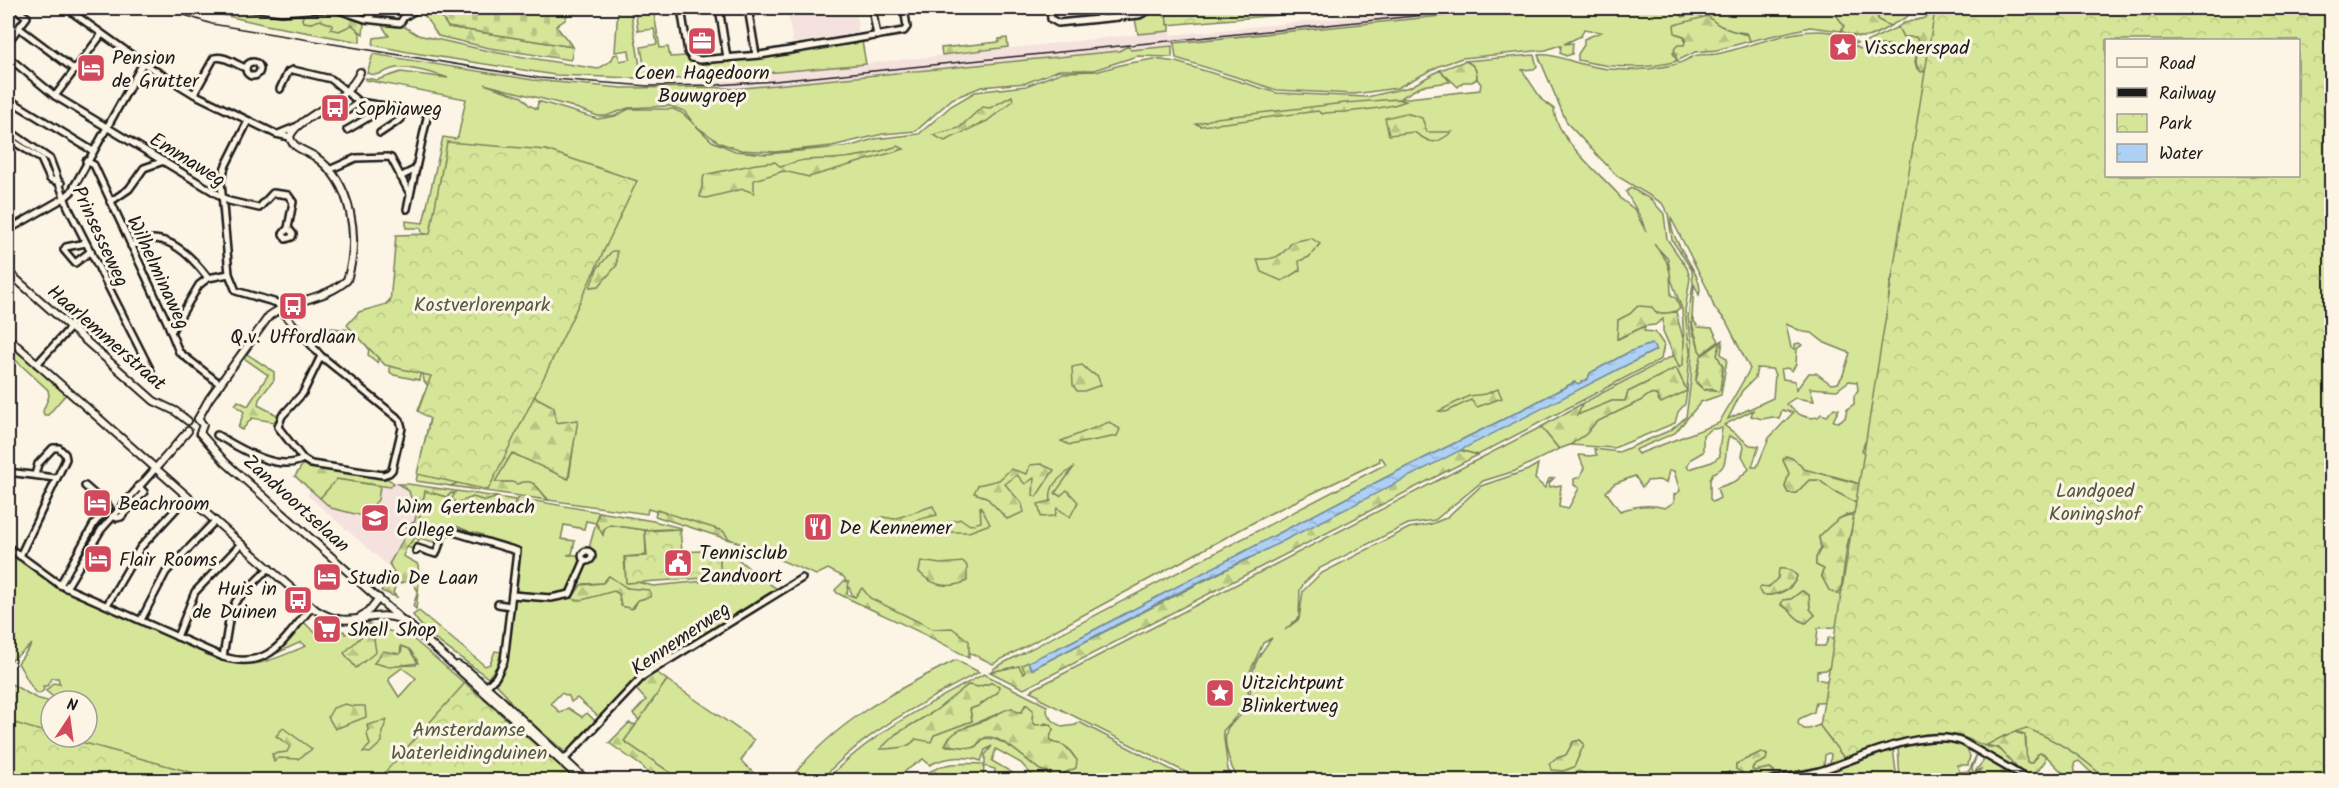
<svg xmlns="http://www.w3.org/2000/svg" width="2339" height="788" font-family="Kalam,sans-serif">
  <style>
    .built { fill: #f5e1de }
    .green { fill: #d6e699; stroke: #79815a; stroke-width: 1.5; fill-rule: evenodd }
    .forest { fill: url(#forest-firs); stroke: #79815a; stroke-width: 1.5 }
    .cemetery { fill: url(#cemetery-stones); stroke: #79815a; stroke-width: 1.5 }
    .park { fill: url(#park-crowns); stroke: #79815a; stroke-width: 1.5; fill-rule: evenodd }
    .water { fill: url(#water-ripples); stroke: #73889e; stroke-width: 1.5 }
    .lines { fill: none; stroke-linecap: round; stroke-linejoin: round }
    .minor-casing { stroke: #1c1c1c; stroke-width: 10 }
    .major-casing { stroke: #1c1c1c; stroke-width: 10 }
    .minor { stroke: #fcf5e5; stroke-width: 5 }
    .major { stroke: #fcf5e5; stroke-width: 6 }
    .rail { stroke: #1c1c1c; stroke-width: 1.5 }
    .labels { text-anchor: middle; stroke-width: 6; stroke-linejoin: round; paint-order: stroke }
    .poi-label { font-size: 20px; fill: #1c1c1c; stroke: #fcf5e5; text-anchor: start }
    .street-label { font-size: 20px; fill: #1c1c1c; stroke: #fcf5e5 }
    .park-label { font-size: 20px; fill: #545942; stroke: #fcf5e5 }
  </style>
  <defs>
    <pattern id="forest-firs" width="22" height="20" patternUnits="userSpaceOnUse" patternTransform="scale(1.5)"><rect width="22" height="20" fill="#d6e699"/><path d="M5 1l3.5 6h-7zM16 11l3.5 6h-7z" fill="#b7c583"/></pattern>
    <pattern id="cemetery-stones" width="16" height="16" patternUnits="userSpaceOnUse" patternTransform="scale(1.5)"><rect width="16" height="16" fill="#d6e699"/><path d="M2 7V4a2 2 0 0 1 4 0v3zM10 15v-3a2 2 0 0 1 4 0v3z" fill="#b7c583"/></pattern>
    <pattern id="park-crowns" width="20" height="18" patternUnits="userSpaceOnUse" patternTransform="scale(1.5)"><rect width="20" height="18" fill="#d6e699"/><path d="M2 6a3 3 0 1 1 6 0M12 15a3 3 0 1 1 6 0" fill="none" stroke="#b7c583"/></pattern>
    <pattern id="water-ripples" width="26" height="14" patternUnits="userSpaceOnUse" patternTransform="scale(1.5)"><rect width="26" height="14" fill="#add0f5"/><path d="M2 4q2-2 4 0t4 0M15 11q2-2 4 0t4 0" fill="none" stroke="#94b2d1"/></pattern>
  </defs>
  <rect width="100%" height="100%" fill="#fcf5e5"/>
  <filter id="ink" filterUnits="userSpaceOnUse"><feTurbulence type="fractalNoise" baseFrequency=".0167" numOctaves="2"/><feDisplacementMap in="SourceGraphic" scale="12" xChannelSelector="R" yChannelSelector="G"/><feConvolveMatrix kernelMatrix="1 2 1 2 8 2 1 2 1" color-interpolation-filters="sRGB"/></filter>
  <g filter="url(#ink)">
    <g class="built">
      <polygon points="787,8 855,8 859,33 793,43"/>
      <polygon points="1442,8 1520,8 1174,43 1172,46 1130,50 1128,47 1119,51 814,82 734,89 713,87 712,78 769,74 1170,31 1171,35"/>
      <polygon points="327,470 423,487 413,535 387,565 307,495"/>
    </g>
    <g class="green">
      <polygon points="193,8 227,8 247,13 304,14 302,19 311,23 320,20 334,25 331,29 353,24 360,33 360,42 266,25"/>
      <polygon points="618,8 630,8 640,66 644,65 641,47 657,44 654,29 638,31 635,10 653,8 660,48 668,47 670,57 687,56 695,63 761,58 862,41 866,64 712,78 660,79 555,75 408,52 373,45 374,38 389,36 381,24 396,26 400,24 418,35 493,52 598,69 611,61 614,55 618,54 620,61 630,59 629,50 615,52"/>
      <polygon points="1149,8 1155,8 1170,21 1170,31 1138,34 1135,19 1142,19"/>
      <path d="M1520 8H1677L1676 9 1683 17 1692 13 1712 12 1717 8H1806L1811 10 1813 8H1836L1844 26 1841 31 1810 27 1750 41 1746 33 1732 31 1712 22 1677 34 1684 36 1685 44 1673 53 1677 61C1645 70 1610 68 1578 60V54L1584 45V39L1601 32 1584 29 1581 36 1564 44 1573 43 1572 54 1566 56 1560 53 1561 46H1557L1546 50 1462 58 1439 66 1397 88 1354 94 1277 90 1176 58 1174 43Z"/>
      <polygon points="1875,8 1913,8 1907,17 1890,26 1878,20 1878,15 1873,10"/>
      <path d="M1942 8H2009L2012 13 2011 24 2019 25 2024 24 2027 17 2034 12 2068 15 2073 14 2081 8H2128L2113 17 2105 11C2082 12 2081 32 2071 46 2068 49 2063 52 2060 55L2061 66 2068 70 2083 57 2090 55 2094 64 2084 86C2073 90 2067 80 2056 84L2045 105H2028L2025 109 2032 127 2030 142 2039 149 2036 156H2046C2050 163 2053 171 2053 180 2053 182 2051 187 2052 189 2054 194 2063 197 2067 202L2065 208 2058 209 2051 203 2041 201 2031 213 2011 215 2005 219 2006 225C2020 240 2034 217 2050 227V230C2039 236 2023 253 2027 266 2040 258 2054 250 2067 241 2079 232 2092 199 2108 229L2119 230C2104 250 2094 238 2074 239L2066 249 2064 258 2068 271V277L2056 293 2055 302 2057 309 2064 315 2075 331 2095 340C2098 350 2094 360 2087 367L2075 369C2067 362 2071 359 2069 350 2067 340 2051 337 2044 337 2036 327 2025 314 2011 314 1999 327 2010 344 2007 358 2007 362 2004 364 2003 367L2010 380 2004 385 2005 389C2019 397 2026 386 2039 388 2051 390 2052 402 2063 404L2073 398H2084L2103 388 2117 374 2125 356C2121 343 2106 317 2125 309 2129 307 2134 307 2139 305 2147 301 2157 296 2166 299L2168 302 2166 309 2160 312 2153 311 2152 315 2129 329 2128 334 2133 355C2141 357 2158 357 2166 352 2187 340 2187 297 2215 343L2213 349 2210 351 2206 340H2202L2199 357C2190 365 2178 359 2172 366L2175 377C2168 401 2158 405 2170 431L2167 439C2151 440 2143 451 2131 452 2118 453 2099 449 2089 458V466L2103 475 2106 483 2104 486 2090 489 2093 503 2091 511C2083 517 2072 510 2064 518L2062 527 2065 562 2074 561 2078 549 2086 546 2091 539 2108 534 2115 523 2125 519 2136 509C2146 512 2146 523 2145 531L2142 534 2132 532 2128 538 2123 536 2117 539 2112 557 2096 556 2081 568 2067 571 2052 579C2040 570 2019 551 2004 559L1999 566 1998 575C2004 584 2014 580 2020 588L2019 590H2014L2012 595 2020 624 2014 636 2006 631 1998 641 1997 652 2002 654 2014 644 2022 645 2027 648V651L2016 650 2009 656 2010 662 2014 668C2011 677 2013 685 2021 690L2044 673C2053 673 2056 677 2064 680 2073 683 2086 681 2095 678L2097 674 2081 641V636C2089 631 2100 630 2106 638L2100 649 2103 652 2116 643C2117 630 2114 625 2104 617L2103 610 2090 609 2087 607V600L2090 593 2077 583V580L2082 578 2127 604 2156 611 2159 625 2162 631 2168 634 2176 635 2222 627 2227 604 2218 574 2214 571C2210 584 2221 599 2209 611L2201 613 2195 608 2204 592 2205 583 2171 549 2169 546 2173 524 2160 517 2165 511 2201 486 2204 487 2208 501 2225 504 2229 514 2246 523 2252 534 2263 539 2266 548 2263 569C2237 570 2227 545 2198 554L2197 559 2200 562 2227 568C2237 584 2243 582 2259 590L2241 599 2233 615 2246 632 2243 638V647C2235 651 2220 652 2214 658V667C2195 665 2190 679 2179 692 2175 709 2187 717 2198 727L2202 741 2195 744 2192 750 2181 739 2168 742H2149L2145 749 2154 761 2157 772C2179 770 2203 760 2212 737 2214 730 2214 725 2219 719L2232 717 2240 711 2242 713 2245 732 2262 745 2263 748 2238 754 2208 767 2206 769V774L2211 780H2099L2079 761 2074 763 2075 772 2070 780 2043 753 2037 754 2032 763 2026 762V739L2022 733C2013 731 2011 736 2003 737 1994 739 1991 736 1984 743L1988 747C2003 746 2009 759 2019 770L1965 740 1929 737 1927 735 1907 739 1830 764 1831 754 1828 753 1825 755 1824 766 1775 775 1774 771 1770 768 1755 771 1752 770 1753 766 1766 760 1767 755 1761 752 1736 764V769L1742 773 1732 780 1728 779 1730 774 1729 772 1716 780H1585L1584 773 1578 771 1562 780H1239C1231 769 1218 735 1231 724 1239 716 1245 714 1249 703 1251 695 1250 687 1251 679 1253 663 1263 649 1272 638L1263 643 1249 674 1248 698 1243 709 1223 731 1228 770 1235 780H1201L1040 699 1039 695 1030 691 1541 427 1559 449 1515 471 1483 481 1435 520 1408 524 1320 568 1304 583 1300 590 1299 617 1285 630 1299 619 1303 591 1320 574 1409 528 1431 524 1446 518 1481 486 1528 470 1538 464 1535 479 1545 488 1549 479 1554 478 1549 483 1550 487 1561 485 1559 507 1568 509 1579 488 1574 485V479L1580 477 1584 468 1579 455 1590 456 1597 455 1594 449 1619 452 1671 430 1686 417 1691 380 1692 345 1688 317 1693 284 1692 270 1672 240 1668 214 1662 203 1617 176 1567 123 1538 55C1554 53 1570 62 1586 65 1615 72 1644 71 1672 65 1682 64 1689 57 1698 55 1703 54 1710 55 1716 54 1758 46 1818 14 1857 43L1847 45 1848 49 1853 45 1860 49 1893 45H1871L1865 48 1861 46 1862 44 1898 27 1903 37H1916L1919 43 1915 62 1917 69 1924 72 1936 35 1940 9ZM1996 76 2004 79 2005 91 2003 94C1992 92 1984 89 1978 101 1994 111 2003 130 1986 144L1976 142 1972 148 1987 173 1990 183 1985 187 1977 184 1970 168 1960 154 1958 155C1946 166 1955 181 1951 195L1945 197 1938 185V172L1927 161V153L1932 145 1943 143 1946 131 1943 119 1945 115C1956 115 1961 125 1973 120 1970 111 1954 107 1965 91ZM2026 175 2033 176 2038 180 2039 191 2018 205H2012L2008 196 2020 187ZM1992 203 2001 206 1999 219 2000 225 1984 235 1978 252 1967 247 1965 240 1976 229 1981 221 1989 216ZM1671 218 1708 290 1714 307 1726 321 1750 369 1719 423 1638 454 1635 450 1675 433 1701 402 1721 395 1727 359 1721 354 1723 340 1702 354 1699 350C1698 341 1693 335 1692 328 1692 313 1693 299 1694 284L1699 295C1706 275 1669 244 1671 218ZM1968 257 1975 260 1982 267 1998 270 2004 280C1997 288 1992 293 1990 304 1987 321 2007 350 1986 361L1974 360 1971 369 1977 373 1979 382 1977 386 1967 388 1963 410 1974 402H1978L1992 421 1996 422 2007 416 2012 422 2011 434 2005 440C1988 442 1994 446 1983 453 1979 456 1973 456 1968 457L1967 450H1964C1956 443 1953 432 1945 426L1938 427 1921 452V459L1926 464 1936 461C1942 454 1935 444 1944 440 1950 443 1954 449 1958 455 1969 473 1942 475 1930 479L1905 466 1887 464 1889 460 1908 455 1912 447 1909 439 1889 442 1868 454H1864L1862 450 1865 442 1872 435 1869 426 1876 403 1898 397 1903 398 1905 404 1919 401 1939 409C1951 405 1961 396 1952 384L1934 388 1928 384 1926 378 1928 357 1901 346 1897 331 1905 325V320L1888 305 1890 285 1897 260 1905 259 1915 280 1913 318 1917 319 1923 301 1926 277 1930 275 1940 282 1948 268H1958ZM1786 324 1803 332 1812 333 1825 343 1850 353 1843 375 1838 383 1831 384 1816 373H1809L1796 390 1795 381 1783 379 1781 369 1787 368 1792 371 1796 364 1797 349 1802 345 1799 343 1795 344V349L1791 348ZM1720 343 1717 355 1723 367 1720 390H1704L1696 383C1696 361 1703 355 1720 343ZM1757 368 1772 369 1775 375 1773 398 1728 419 1742 391 1755 378ZM1849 381 1857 382 1858 390 1854 396V404L1847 409 1845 418 1838 422 1833 421 1839 409 1834 408 1827 416 1821 414 1818 417C1804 420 1797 413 1786 404L1795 398 1814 401 1810 388 1837 390ZM1753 410 1751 416 1762 419 1773 417 1779 419 1782 410 1793 413 1769 438 1757 467H1752L1759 446 1750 445 1724 425ZM1722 428 1719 451 1720 456 1712 462 1689 469 1687 466 1691 459 1703 452V435L1712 429ZM1729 436 1740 441 1744 447 1742 456 1749 469 1736 481 1717 488 1720 498 1713 502 1710 499V480L1713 473C1731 468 1723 450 1729 436ZM2011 446 2023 449 2030 457 2036 455 2038 451 2044 447 2051 448 2056 456 2053 479 2041 490 2038 496C2024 503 2010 486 1996 494L1993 502H1987C1976 471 1979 456 2011 446ZM1786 456C1795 459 1796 467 1805 470 1824 476 1892 481 1878 515 1873 527 1856 534 1847 543V550L1855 559C1856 575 1851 570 1845 580 1841 585 1841 589 1838 594L1829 590 1821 575 1824 569 1816 565V558L1821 548 1819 537 1838 519 1846 515 1858 513 1859 507 1852 500 1834 491 1819 480H1809L1796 493H1788L1785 487 1789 473 1783 460ZM1669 471H1674L1680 491 1674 495V502L1665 508C1651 504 1634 506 1620 511L1606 492 1614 484 1635 476 1642 487 1647 481 1659 480 1666 483ZM1921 486 1953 491 1955 493 1954 498C1942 504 1930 501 1920 492ZM1942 511 1953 513 1970 527 1969 533 1963 535 1924 522 1925 514ZM1885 522C1900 525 1903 540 1917 545L1921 546 1935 538 1954 542 1967 540V547C1958 555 1950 549 1939 552 1930 554 1926 559 1916 558L1912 551 1902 557 1901 562C1912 574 1927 564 1940 571L1937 580 1932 583 1900 573 1883 572 1879 568 1867 563 1860 554 1862 545 1883 537 1881 526ZM1780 569C1787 568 1792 570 1797 576 1793 591 1776 596 1762 595L1759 590 1761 587C1774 588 1778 580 1780 569ZM1802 591 1809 595 1810 609 1815 615 1806 623C1795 621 1792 609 1781 605L1783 600 1791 599ZM1844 624H1851L1853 626 1847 632 1849 637C1842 643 1836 639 1829 637L1825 646H1816L1818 628 1835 627ZM1912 628 1928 639 1934 649 1949 652 1956 658 1955 668 1949 673 1941 675 1930 689 1926 681V667L1917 671 1908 662 1909 646 1904 634 1906 629ZM1844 654 1847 655 1848 664 1855 671 1854 673 1850 675 1838 672 1825 681 1817 679V671L1826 670 1831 666 1832 655ZM1914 682 1923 691 1924 711C1913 714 1908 723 1907 734L1890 739 1892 730 1890 725 1877 722 1872 711 1865 710 1844 714 1842 716 1844 721 1822 724 1809 729H1804L1798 724 1799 719 1814 712 1816 702 1842 701 1854 697 1860 705H1867L1891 688 1906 693ZM1580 740 1584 744 1574 767 1563 771 1552 770 1550 764 1555 759 1566 755 1573 742Z"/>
      <path d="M1128 46 1131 50 1172 46V57L1137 56 1094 70H1059L1026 83 981 87 952 99 916 131 883 134 832 146 775 152 741 150 720 143 696 126 712 141 735 151 767 154 851 146 874 139 919 134 951 106 975 92 1026 86 1062 72 1099 71 1124 64 1154 59 1176 62 1277 93 1367 97 1410 87 1440 70 1450 82 1421 86 1399 99 1480 90 1481 84 1477 79C1477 69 1474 65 1465 61L1534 55 1537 66 1534 69 1522 70 1542 100 1554 109C1556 138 1598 172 1618 194L1621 199 1634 209 1646 232 1641 218 1626 192 1631 188 1652 200 1664 214 1667 239 1687 268 1690 278 1685 311 1690 352 1687 391 1685 404 1678 412 1675 423 1614 448 1570 445 1586 434 1596 422 1640 401 1650 394 1656 395 1659 401 1687 391 1676 368 1628 392 1625 401H1612L1577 416 1583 403 1674 355 1679 367 1684 342 1682 309 1671 279 1668 259 1654 244 1666 260 1670 272 1671 295 1676 298 1680 309C1666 317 1652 312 1638 306L1630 314 1618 320V339L1645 326 1644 331 1655 332 1664 345 1661 359 1478 455 1459 450 1656 350 1631 351 1590 373 1588 379 1578 384 1574 382 1508 417 1398 471 1073 641 1023 665 1026 672 1023 674 1019 666 990 672 996 667 1386 464 1382 458H1379L1380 461 1269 514 993 664 917 627 855 600 844 577 828 569 816 575 725 537 655 511 648 509 647 514 534 498 548 499C536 487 534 477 517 485L512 482H494L512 453 569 479 577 421 556 423 554 407 535 397 466 479 451 486 416 481 431 413 429 387 424 381 423 375H420L419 380 394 375 390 372V367L378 355V363L368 355 369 349 358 335 348 337 332 335 314 343 307 335 332 328 362 331 478 200 429 235 422 233 421 228H406V221L423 223 443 137 455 139 458 137 466 99 365 80 366 78 377 80 401 72 448 78C437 74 408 66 396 68 384 70 380 78 367 73L373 54 533 80 622 88 713 87 734 89 1119 51ZM484 84 570 106 598 116H606L628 108 670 106 684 111 695 125 682 113 673 109H629L615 116 598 119 538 101 537 109 529 105 522 97Z"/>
      <polygon points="336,479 380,486 378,500 363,516 331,508 320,498"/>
      <path d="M425 491 447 497 451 493 467 499 473 497 486 501 497 497 515 500 514 513 518 498 599 512 597 516 603 534 606 526 610 525 645 530 646 555 624 557 626 583 637 582 653 586 716 580 721 577 719 551H729L738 555 737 558 759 577 776 588 778 591 776 589C712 628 652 662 600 718L577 698 571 702 569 696 561 693 551 703 560 713 568 708 582 717 587 713 596 722 585 731 567 754 514 707 504 692 494 682 507 658 514 595 567 596 586 562H590L593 551 589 548 596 523 586 521 584 529 564 525 561 539 575 541 572 554 567 555H580L581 561 566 592 543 594 515 591 519 548 482 539 483 535 473 532 472 536 467 534 468 531 453 525 450 529 442 527 437 543 416 537 419 540 414 549 407 547 415 537ZM609 576 623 586 632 590H649L651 593 650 597 638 600 634 608 619 601 620 596C614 586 605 593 596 595L584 584 603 583Z"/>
      <path d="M8 550 58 587 216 658C254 672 271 660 306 646L301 642 277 653 304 622C318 638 324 638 344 631L345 634 361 629V624C376 621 389 637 404 631L577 780H8V682L36 698 51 702V737H87V701H58L46 691 53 683 60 684 58 678H52L47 686H43L44 690 39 694 34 691 18 663 32 644 8 663ZM401 647 410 650 417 660 416 665 388 666 375 663 400 654ZM402 668 416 678 399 697 389 681 390 677Z"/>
      <path d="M419 611 485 666 490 664 495 651 501 652 497 666 488 678C463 657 432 643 413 615Z"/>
      <path d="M956 660 979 672C923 702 864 732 821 780H790C831 724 895 690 956 660Z"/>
      <path d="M984 674 1047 706C1046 718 1053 720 1062 727L1076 725 1079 722 1191 780H1065L1064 773 1076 759 1068 748 1051 741 1050 737 1053 729 1046 723 1041 726 1035 725 1032 719 1033 713 1025 705 1022 712H1017L1012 708 968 726 948 739 947 746 976 747 983 739C1000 734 1027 760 1040 770L1048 772 1054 780H1036L1021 763 996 749 992 761 1011 772 1019 780H994L995 769 984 766 983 780H970L966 776 962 774 952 779 948 775 943 777 935 772 929 775V780H917C942 761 954 763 985 764V755L992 746 985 750 981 761C965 755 944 757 930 765L923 759 892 780H826C870 734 928 704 984 674ZM991 683 998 692 978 706 970 709 972 721 934 735 931 741 896 734 935 711 968 685 978 687Z"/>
      <polygon points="667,680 754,740 741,761 761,780 681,780 624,741"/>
      <polygon points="1925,741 1961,743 1968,747 1967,750 1970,756 1968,765 1957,765 1960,772 1969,771 1977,754 1972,769 1974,773 1982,768 1977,777 1980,780 1900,780 1898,746"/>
      <polygon points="1893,748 1897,780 1868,780 1865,775 1861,777 1856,774 1853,775 1852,780 1832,780 1830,777 1821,780 1820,773"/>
    </g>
    <g class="forest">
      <polygon points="432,8 446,8 439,13 448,27 573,47 571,60 489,48 438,36 424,15"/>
      <path d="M1836 8H1875L1873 10 1877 13 1878 20 1890 26C1869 39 1863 41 1841 31L1844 26 1837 16Z"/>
      <path d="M1940 9C1942 28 1931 53 1925 71L1921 72C1909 61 1924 49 1916 37H1903L1898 27 1904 23 1925 18Z"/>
      <polygon points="336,12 362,21 364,24 363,34 352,25 339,31 330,29 333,25 320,20 311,23 303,22 302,19 304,14"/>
      <path d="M1708 16C1719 28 1732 31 1748 35L1750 41 1717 50 1695 52 1677 61 1674 49 1678 45H1684L1686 39 1684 36 1675 33 1674 25Z"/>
      <polygon points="1007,38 1008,47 1001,48 942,55 941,48 999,42 999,39"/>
      <path d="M1465 61C1474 65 1477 69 1477 79L1472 82H1463L1458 87 1440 70Z"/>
      <polygon points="1012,96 1013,101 987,121 945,141 933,135 959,128 982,107 990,108"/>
      <path d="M1397 99 1406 101C1388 108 1365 110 1346 112 1337 113 1330 111 1322 114L1318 111 1201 126 1196 124 1216 118 1345 103Z"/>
      <path d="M1406 113 1422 118 1427 132H1452C1434 146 1432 144 1414 132L1389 135 1385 118Z"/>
      <path d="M898 146 904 149 809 177 784 171 754 180V193L743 189 706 198 700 197 704 175 756 164 775 162 781 167C800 158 813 160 832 159 854 158 877 153 898 146Z"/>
      <path d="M1311 238 1320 244 1309 257 1299 261 1300 270 1282 281 1261 272 1257 259C1274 260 1283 256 1292 242Z"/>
      <polygon points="612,251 617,251 617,265 599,286 590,287 597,269"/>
      <polygon points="1638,306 1652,307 1657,314 1676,312 1684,342 1683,366 1679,367 1663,331 1663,319 1655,325 1645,326 1617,339 1618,320 1630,314"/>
      <path d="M1692 318 1698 327 1712 328 1719 341 1702 354 1699 350C1698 338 1692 331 1692 318Z"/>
      <polygon points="1721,342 1717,355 1723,367 1720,390 1718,392 1712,388 1704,390 1696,381 1701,356"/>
      <polygon points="8,343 66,394 48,415 44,415 43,411 49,396 48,390 8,353"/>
      <polygon points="244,352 274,372 274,380 259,399 258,405 279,416 274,422 252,418 242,430 238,428 244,412 235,405 238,401 248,406 268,375 241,356"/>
      <polygon points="1082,365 1091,373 1097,375 1101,385 1084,391 1077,391 1073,385 1072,367"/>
      <polygon points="1676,368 1687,391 1661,403 1656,395 1650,394 1640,401 1596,422 1586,434 1570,445 1559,449 1541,427 1583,403 1577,415 1612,401 1625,401 1628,392"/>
      <path d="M526 387 535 397 554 407 556 423 578 420 568 479 512 453 495 482H512L517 484C535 477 537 488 548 500L451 486 466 479Z"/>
      <polygon points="1498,389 1502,398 1477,407 1471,400 1446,412 1439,411 1469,396 1486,394"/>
      <polygon points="1109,422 1120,429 1117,436 1070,445 1061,441"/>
      <polygon points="1459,450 1478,455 1024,689 990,672 1019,666 1023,674 1025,672 1022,665 1028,662 1032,669"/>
      <path d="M1786 456 1794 459 1804 469 1863 485 1847 546 1841 590 1838 594 1829 590 1821 575 1824 569 1816 565V558L1821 548 1819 537C1829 527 1838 515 1854 515L1857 503 1834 491 1819 480H1809L1796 493H1788L1785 487 1789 473 1783 460Z"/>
      <polygon points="303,464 312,468 388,479 394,483 390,487 337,479 320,498 295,476"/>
      <polygon points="1041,464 1054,470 1036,497 1033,495 1034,478 1025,484 1017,475 1005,484 1022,504 1024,512 1007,519 986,497 974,493 978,485 999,480 1011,469 1027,474 1030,465"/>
      <path d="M1074 467 1055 493 1060 496 1067 490 1078 502 1070 517 1057 508 1055 516 1041 517 1038 504 1051 501C1048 484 1061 477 1074 467Z"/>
      <path d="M398 484H408L497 497 486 501 473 497 457 503 451 500 455 493H451L447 497 425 491 415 537 407 547 403 556 418 564C420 581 418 593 416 609L413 606 418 591 413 583 408 581 396 584 393 593 397 597H396L381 591 394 572 389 564 403 540 407 527 415 521 418 505 411 498 409 491Z"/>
      <path d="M933 506 937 515C918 519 901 526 882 530L874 522 883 517 894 519Z"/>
      <polygon points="980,506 990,524 969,532 937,532 941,524 961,519 970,525 981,522"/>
      <polygon points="657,510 723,531 730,540 655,516"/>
      <polygon points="599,512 653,521 681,528 681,531 670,529 645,530 610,525 604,529 603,535 596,523"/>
      <path d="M921 561 940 564 964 562 967 566V581C949 589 932 586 919 572Z"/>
      <path d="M1779 569C1787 568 1792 570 1797 576 1793 590 1776 596 1762 595L1759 590 1761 586 1769 587 1778 578Z"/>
      <polygon points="609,576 627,588 649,590 651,593 650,597 638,600 632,609 621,606 619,594 614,591 582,600 574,600 573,597 581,585 603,583"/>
      <path d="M844 581 849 582 847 594 855 597 862 588 870 598 933 629 952 628 969 641V658C927 633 881 615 837 593L835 590Z"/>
      <path d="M1802 591 1809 595 1810 609 1815 615 1806 623C1795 621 1792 609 1781 605L1783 600 1791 599Z"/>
      <polygon points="373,633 376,652 356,668 344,653 362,636"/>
      <polygon points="401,646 409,649 418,663 390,667 374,663 383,651 400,654 402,650"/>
      <polygon points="656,672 667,680 639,720 633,714 646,700 635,688"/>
      <path d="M991 683 999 686 998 692 978 706 970 709 972 721 934 735 931 742 916 739C907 750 893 748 880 749L896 734 935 711 968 685 978 687Z"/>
      <polygon points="345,704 352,706 365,706 366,717 335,729 328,717 333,708"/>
      <path d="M1026 704 1033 710 1032 719 1035 725 1051 724 1053 729C1044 750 1060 739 1067 748 1071 752 1073 756 1077 760L1076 768 1064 773 1065 780H1054L1048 772 1040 770C1029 762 1000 735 988 737 980 738 979 745 973 748L945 745C952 728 975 725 990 718 998 714 1003 710 1012 708L1017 712H1022Z"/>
      <polygon points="387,720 382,732 382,742 370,753 363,752 370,745 367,734 368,730 367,725"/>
      <polygon points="629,723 636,725 624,741 681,780 654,780 643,767 609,743"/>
      <polygon points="283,728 312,749 298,759 279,758 274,762 272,754 287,752 290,746 276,736"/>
      <polygon points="2014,732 2025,735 2027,763 2032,763 2039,753 2045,755 2045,761 2033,778 2019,770 1999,748 1985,745 1994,736 2005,737"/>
      <polygon points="1580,740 1584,744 1574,767 1563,771 1552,770 1549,764 1555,759 1566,755 1573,742"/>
      <polygon points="1761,752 1767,755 1766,760 1753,766 1752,770 1755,771 1770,768 1774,771 1775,775 1753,780 1716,780 1729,772 1730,773 1728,779 1735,779 1742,773 1736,769 1736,764"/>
      <polygon points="1984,755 2024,780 1980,780 1977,778 1981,769 1974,773 1984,760"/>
    </g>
    <polygon class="cemetery" points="446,8 570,8 565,20 556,26 573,47 448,27 439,13"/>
    <g class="park">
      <polygon points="1166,8 1359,8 1167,25"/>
      <path d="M1951 8H2331V780H2106C2084 757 2056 740 2026 728L2006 735 1985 746C1977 743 1968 738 1959 736 1919 730 1881 746 1844 758L1820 726 1934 16ZM2106 40H2298V176H2106Z"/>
      <polygon points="447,142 546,150 637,181 547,371 488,490 417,474 430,419 418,411 431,376 385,365 347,325 359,312 390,303 396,235 430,234"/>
      <polygon points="680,529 682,552 719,550 721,577 626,583 625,557 647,556 645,531"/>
      <polygon points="465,683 576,780 378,780"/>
      <polygon points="8,721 51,734 51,737 63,737 219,780 8,780"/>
    </g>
    <polygon class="water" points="1652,344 1656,350 1254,556 1203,580 1032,669 1028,662 1073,641 1398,471 1508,417 1575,382 1578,384 1588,379 1590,373 1631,351"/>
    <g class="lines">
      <g class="minor-casing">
        <g id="minor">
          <polyline points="66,8 143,63 194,94 276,134 290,137"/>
          <polyline points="252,8 282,12 333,8 365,19 400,23 404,17 419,8"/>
          <polyline points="681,8 688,52 692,58 700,60 760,55 904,31 907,27 904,8"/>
          <polyline points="719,8 727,58"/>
          <polyline points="748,8 756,55"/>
          <polyline points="872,8 877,36"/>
          <polyline points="1050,8 1051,19 1058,23 1139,15 1146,12 1147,8"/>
          <polyline points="1098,8 1099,18"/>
          <polyline points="19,28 75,70"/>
          <polyline points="8,36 11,38 27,17 14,8"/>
          <polyline points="8,57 55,96 229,201 259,208 273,193 288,195 293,202 288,228 283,234 286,239 292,237 293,234 288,228"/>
          <circle cx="253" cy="69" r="7"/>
          <polyline points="280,89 288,72 293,70 331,79 359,102 428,113 407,209"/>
          <path d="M194 94 214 58C225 55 236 65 246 68"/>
          <polyline points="55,96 102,34"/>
          <polyline points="8,99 93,151"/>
          <polyline points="341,115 359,102"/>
          <polyline points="248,121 225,167 221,182 229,274 236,291 277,303 284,314 321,356 400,420 402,428 392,470 389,473 383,475 311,464 303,459 278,427 282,416 303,393 321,356"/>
          <polyline points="8,130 50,159 68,207 151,371"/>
          <polyline points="347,130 379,111 380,105"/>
          <polyline points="380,133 401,119 402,109"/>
          <polyline points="278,134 295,127"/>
          <polyline points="8,138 41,159 50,179 61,183"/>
          <polyline points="86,161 94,165 167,322 179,352 220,384"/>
          <polyline points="329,170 356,158 388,157 391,158 410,194"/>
          <polyline points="400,177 416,169"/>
          <polyline points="110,202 129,189 144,168 164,161"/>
          <polyline points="8,230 64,198 71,192 143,63"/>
          <polyline points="86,243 66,247 64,250 75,263 91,251"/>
          <path d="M131 246C138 243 146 239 154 239 176 240 196 262 208 278"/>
          <polyline points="171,332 199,285 208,278 229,274"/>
          <polyline points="37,364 70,328"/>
          <path d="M217 435C239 448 279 473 303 459"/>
          <polyline points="8,472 55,478"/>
          <polyline points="85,486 109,507"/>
          <polyline points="112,516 117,518 121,517 144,492 138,486"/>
          <path d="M8 547 60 585 223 657C271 671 284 638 312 607"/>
          <polyline points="416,551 417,548 436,554 444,532 447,530 517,551 504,661 496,677 484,689"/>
          <circle cx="587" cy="556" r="5"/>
          <polyline points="20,556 66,459 65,454 59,448 53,448 38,464 35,475"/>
          <polyline points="60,585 94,524 108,506"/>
          <polyline points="66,588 101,530 155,469"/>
          <polyline points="512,595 551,598 570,594 585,560"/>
          <polyline points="498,604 510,606"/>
          <polyline points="107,605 140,548 187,497"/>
          <polyline points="141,620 166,572 215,521"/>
          <polyline points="177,637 195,592 241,544"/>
          <polyline points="223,657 230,614 236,601 269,568"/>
          <polyline points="563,761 643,676 802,578"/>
          <path d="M1773 780C1789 777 1807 775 1823 770 1859 758 1927 726 1963 742L2029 780"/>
        </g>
      </g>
      <g class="major-casing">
        <g id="major">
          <polyline points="370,19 372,8"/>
          <polyline points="8,272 154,401 175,411 188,421"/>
          <path d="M8 338 316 610C352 634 376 604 407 623L582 780"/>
          <path d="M198 419 209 399 269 316C292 299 325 300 347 280 360 239 353 182 314 156 305 150 292 148 290 137 296 117 347 104 360 72"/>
          <polyline points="198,419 203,425 200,433"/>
          <polyline points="200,433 225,462 401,619"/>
          <polyline points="155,469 188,431"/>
          <polyline points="361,616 368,612 379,598"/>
          <polyline points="458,665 467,670 497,696 586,780"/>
        </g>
      </g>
      <use href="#minor" class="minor"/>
      <use href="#major" class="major"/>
      <polyline class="rail" points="163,8 212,24 539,78 648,86 717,85 775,81 1493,8"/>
    </g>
  </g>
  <defs>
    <g id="office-square" transform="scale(1.5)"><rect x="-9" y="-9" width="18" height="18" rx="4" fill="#d1495b" stroke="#fcf5e5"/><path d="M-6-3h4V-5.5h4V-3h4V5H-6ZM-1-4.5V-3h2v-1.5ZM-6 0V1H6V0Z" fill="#fff"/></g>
    <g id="sight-square" transform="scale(1.5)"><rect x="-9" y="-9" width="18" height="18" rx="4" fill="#d1495b" stroke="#fcf5e5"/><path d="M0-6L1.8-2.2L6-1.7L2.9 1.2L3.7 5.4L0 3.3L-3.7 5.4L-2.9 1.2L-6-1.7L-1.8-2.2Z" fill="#fff"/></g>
    <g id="hotel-square" transform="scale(1.5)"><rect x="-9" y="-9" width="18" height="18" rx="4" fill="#d1495b" stroke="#fcf5e5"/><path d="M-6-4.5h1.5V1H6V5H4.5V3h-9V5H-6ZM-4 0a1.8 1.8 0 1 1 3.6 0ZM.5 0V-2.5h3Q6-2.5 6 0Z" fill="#fff"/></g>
    <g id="bus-square" transform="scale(1.5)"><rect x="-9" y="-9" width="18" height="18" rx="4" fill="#d1495b" stroke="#fcf5e5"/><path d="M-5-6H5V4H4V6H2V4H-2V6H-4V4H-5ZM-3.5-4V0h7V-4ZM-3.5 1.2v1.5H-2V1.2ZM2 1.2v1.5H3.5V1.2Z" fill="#fff"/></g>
    <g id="university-square" transform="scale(1.5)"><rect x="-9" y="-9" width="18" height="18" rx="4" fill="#d1495b" stroke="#fcf5e5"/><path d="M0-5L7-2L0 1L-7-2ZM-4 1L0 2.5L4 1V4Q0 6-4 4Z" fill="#fff"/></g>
    <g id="restaurant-square" transform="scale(1.5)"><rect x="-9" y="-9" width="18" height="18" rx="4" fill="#d1495b" stroke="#fcf5e5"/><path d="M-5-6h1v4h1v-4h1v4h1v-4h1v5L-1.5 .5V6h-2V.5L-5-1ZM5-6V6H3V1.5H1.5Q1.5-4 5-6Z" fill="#fff"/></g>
    <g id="civic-square" transform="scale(1.5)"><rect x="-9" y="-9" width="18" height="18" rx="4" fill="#d1495b" stroke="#fcf5e5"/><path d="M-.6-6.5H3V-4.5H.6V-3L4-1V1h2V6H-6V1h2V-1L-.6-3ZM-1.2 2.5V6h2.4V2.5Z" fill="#fff"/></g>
    <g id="supermarket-square" transform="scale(1.5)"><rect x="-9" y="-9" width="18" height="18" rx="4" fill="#d1495b" stroke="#fcf5e5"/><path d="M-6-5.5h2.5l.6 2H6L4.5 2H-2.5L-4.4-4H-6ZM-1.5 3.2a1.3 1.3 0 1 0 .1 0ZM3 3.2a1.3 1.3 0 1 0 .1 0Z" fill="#fff"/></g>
  </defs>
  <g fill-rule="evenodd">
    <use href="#office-square" x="702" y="41"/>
    <use href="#sight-square" x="1843" y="47"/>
    <use href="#hotel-square" x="91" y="68"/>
    <use href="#bus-square" x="335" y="108"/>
    <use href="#bus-square" x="293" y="306"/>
    <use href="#hotel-square" x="97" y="503"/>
    <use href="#university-square" x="375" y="518"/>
    <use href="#restaurant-square" x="818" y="527"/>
    <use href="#hotel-square" x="98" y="559"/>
    <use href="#civic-square" x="678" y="563"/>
    <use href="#hotel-square" x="327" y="577"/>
    <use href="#bus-square" x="298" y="600"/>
    <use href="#supermarket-square" x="327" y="629"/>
    <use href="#sight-square" x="1220" y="693"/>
  </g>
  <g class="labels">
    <g class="poi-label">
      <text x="1864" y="54">Visscherspad</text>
      <text x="112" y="64">Pension<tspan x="112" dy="23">de Grutter</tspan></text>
      <text x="702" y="79" text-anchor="middle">Coen Hagedoorn<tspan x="702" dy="23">Bouwgroep</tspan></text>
      <text x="356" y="115">Sophiaweg</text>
      <text x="293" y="343" text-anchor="middle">Q.v. Uffordlaan</text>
      <text x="118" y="510">Beachroom</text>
      <text x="396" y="513">Wim Gertenbach<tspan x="396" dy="23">College</tspan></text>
      <text x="839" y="534">De Kennemer</text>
      <text x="699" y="559">Tennisclub<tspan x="699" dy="23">Zandvoort</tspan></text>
      <text x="119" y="566">Flair Rooms</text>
      <text x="348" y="584">Studio De Laan</text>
      <text x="277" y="595" text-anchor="end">Huis in<tspan x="277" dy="23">de Duinen</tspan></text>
      <text x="348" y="636">Shell Shop</text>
      <text x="1241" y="689">Uitzichtpunt<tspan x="1241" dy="23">Blinkertweg</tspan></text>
    </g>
    <g class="street-label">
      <text transform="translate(188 159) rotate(32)" y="7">Emmaweg</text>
      <text transform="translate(101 236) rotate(65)" y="7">Prinsesseweg</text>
      <text transform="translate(159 272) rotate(65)" y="7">Wilhelminaweg</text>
      <text transform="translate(107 337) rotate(41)" y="7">Haarlemmerstraat</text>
      <text transform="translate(297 503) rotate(42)" y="7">Zandvoortselaan</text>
      <text transform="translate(680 638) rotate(-34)" y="7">Kennemerweg</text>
    </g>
    <g class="park-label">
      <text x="482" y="311">Kostverlorenpark</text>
      <text x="2095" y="497">Landgoed<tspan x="2095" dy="23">Koningshof</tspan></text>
      <text x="469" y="736">Amsterdamse<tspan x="469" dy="23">Waterleidingduinen</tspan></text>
    </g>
  </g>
  <rect width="2339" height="788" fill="none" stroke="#fcf5e5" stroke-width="30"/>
  <rect x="15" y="15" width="2309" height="758" fill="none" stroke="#1c1c1c" stroke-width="2" filter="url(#ink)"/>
  <rect x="2105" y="39" width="195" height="138" fill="#fcf5e5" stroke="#a29e95" stroke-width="1.5"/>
  <rect x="2117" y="58" width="30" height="9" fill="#fcf5e5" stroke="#a29e95" stroke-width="1.5"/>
  <text x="2159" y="69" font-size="18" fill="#1c1c1c">Road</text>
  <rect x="2117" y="88" width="30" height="9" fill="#1c1c1c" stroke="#a29e95" stroke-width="1.5"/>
  <text x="2159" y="99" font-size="18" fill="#1c1c1c">Railway</text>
  <rect x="2117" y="114" width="30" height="18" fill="url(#park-crowns)" stroke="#a29e95" stroke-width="1.5"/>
  <text x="2159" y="129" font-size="18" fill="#1c1c1c">Park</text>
  <rect x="2117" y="144" width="30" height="18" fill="url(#water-ripples)" stroke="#a29e95" stroke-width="1.5"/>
  <text x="2159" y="159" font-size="18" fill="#1c1c1c">Water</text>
  <g transform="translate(69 719) rotate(13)"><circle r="28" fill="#fcf5e5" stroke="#a29e95" stroke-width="1.5"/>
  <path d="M0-4.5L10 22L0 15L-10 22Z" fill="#d1495b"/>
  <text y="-9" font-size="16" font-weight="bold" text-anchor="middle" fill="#1c1c1c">N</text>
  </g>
</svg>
